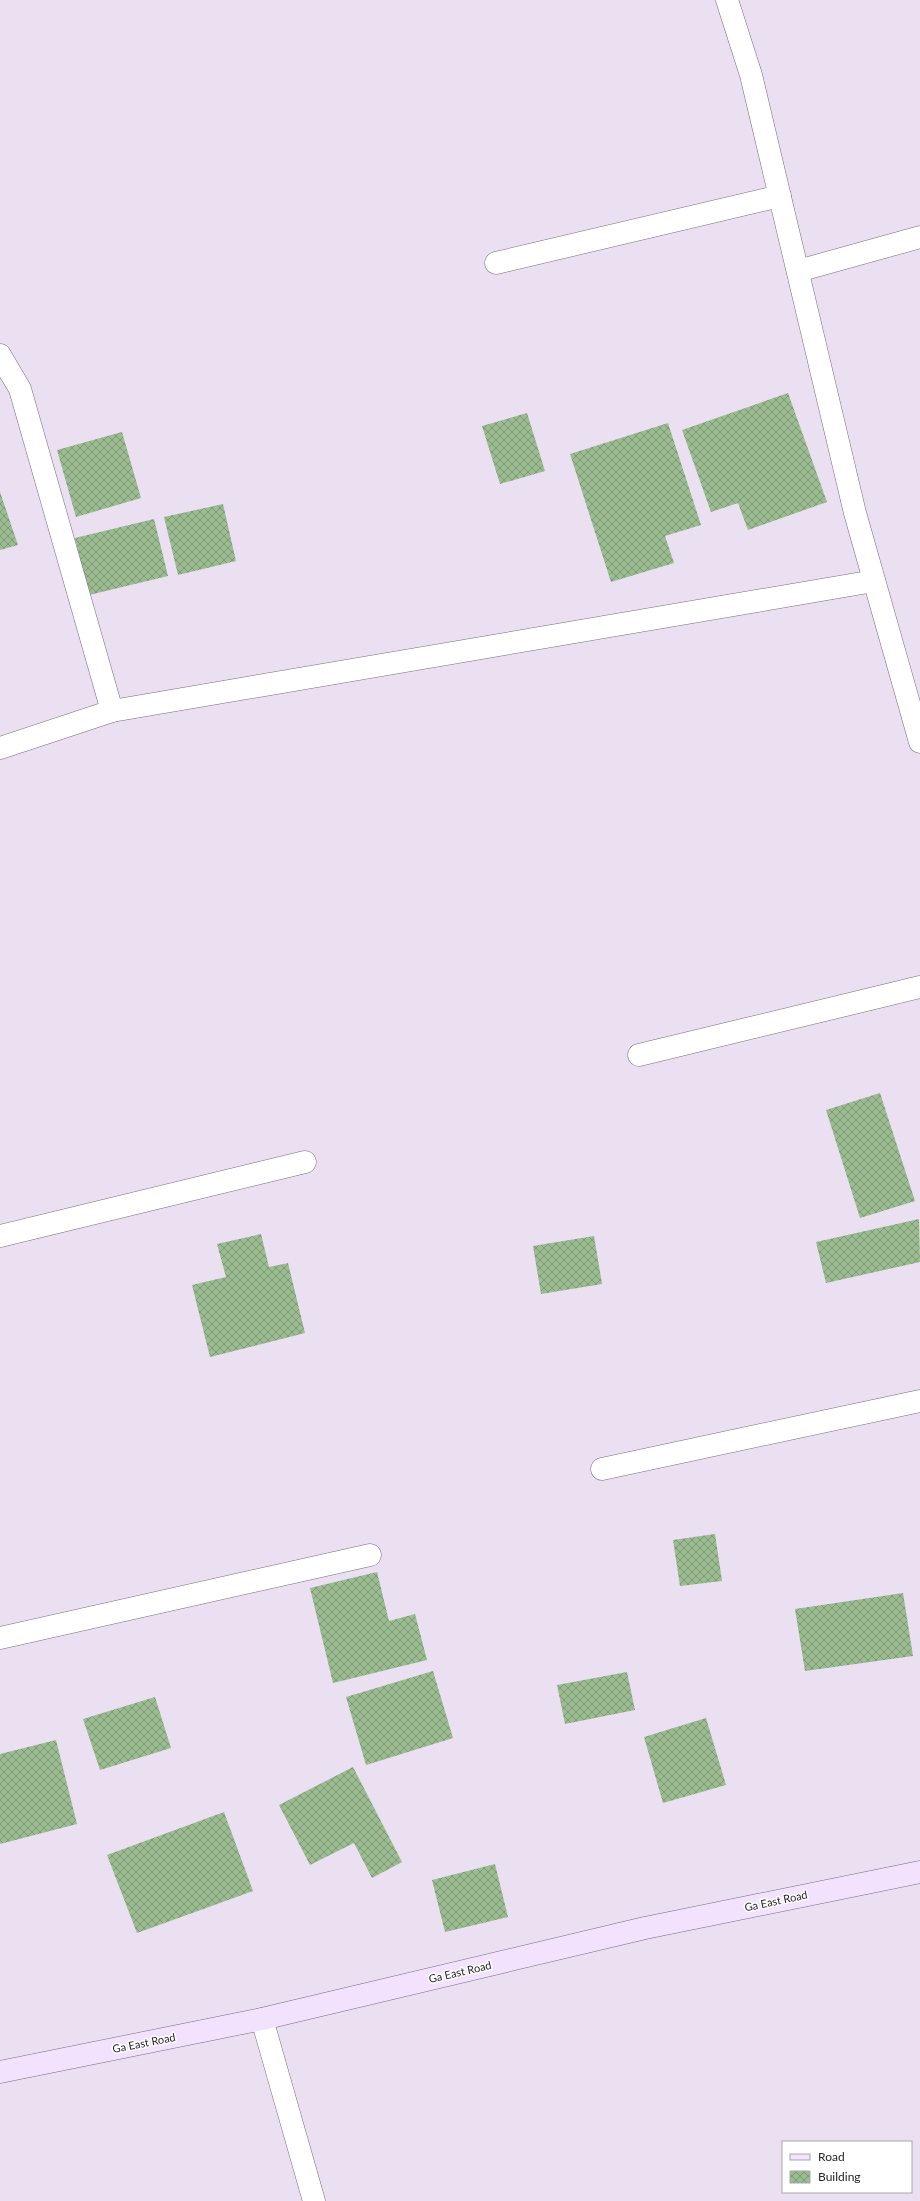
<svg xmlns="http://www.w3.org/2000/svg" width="920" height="2201" font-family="Lato,sans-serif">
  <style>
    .building { fill: url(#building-cross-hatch) }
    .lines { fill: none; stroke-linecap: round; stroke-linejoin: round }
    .street-casing { stroke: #756c7c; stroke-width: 23 }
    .secondary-casing { stroke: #756c7c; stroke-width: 23 }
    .street { stroke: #fff; stroke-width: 22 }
    .secondary { stroke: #f2e2fd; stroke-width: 22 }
    .labels { text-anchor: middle; stroke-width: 3; stroke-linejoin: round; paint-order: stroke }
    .street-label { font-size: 11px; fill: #28242a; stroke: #fff }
  </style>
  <defs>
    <pattern id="building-cross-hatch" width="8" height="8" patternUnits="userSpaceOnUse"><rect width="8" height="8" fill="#9bbb90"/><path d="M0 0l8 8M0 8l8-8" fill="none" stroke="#7e9876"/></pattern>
  </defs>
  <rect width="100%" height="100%" fill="#eae0f2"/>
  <g class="building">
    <polygon points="788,393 827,502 748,530 738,503 711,512 682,430"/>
    <polygon points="527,413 545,471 500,484 482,426"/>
    <polygon points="668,423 701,525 665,536 674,563 611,582 570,454"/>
    <polygon points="122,432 141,498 76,517 57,450"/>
    <polygon points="0,492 18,545 0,550"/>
    <polygon points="223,504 236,561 178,575 164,517"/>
    <polygon points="154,519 168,576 89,595 75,538"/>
    <polygon points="880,1093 915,1201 860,1218 826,1110"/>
    <polygon points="919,1219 920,1262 826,1283 816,1242"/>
    <polygon points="261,1234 269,1267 288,1263 305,1333 210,1357 192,1285 226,1277 217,1244"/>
    <polygon points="594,1236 602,1284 541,1294 533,1246"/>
    <polygon points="715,1534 722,1581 680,1586 673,1540"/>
    <polygon points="377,1572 389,1621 415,1614 427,1660 333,1683 310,1588"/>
    <polygon points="903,1593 913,1656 805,1671 795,1609"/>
    <polygon points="433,1671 453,1738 366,1765 346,1697"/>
    <polygon points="627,1672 635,1710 565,1724 557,1685"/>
    <polygon points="155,1697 171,1748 100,1770 83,1719"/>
    <polygon points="706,1718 726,1785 663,1803 644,1737"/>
    <polygon points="56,1740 77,1824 0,1844 0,1754"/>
    <polygon points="353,1767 402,1862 372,1878 354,1843 310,1865 279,1805"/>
    <polygon points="224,1812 253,1891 137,1933 107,1855"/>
    <polygon points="495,1864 508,1917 445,1932 432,1880"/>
  </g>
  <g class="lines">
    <g class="street-casing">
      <g id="street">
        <polyline points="727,0 751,75 855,513 920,742"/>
        <polyline points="496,263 780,196"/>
        <polyline points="798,271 920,237"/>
        <polyline points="0,355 20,389 112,711"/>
        <polyline points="0,748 112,711 874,581"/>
        <polyline points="639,1055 920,987"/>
        <polyline points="0,1236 305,1162"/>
        <polyline points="602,1469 920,1401"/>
        <polyline points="0,1638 370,1555"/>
        <polyline points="262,2019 314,2201"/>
      </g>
    </g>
    <g class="secondary-casing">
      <polyline id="secondary" points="0,2072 262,2019 645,1928 920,1872"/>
    </g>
    <use href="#street" class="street"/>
    <use href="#secondary" class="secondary"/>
  </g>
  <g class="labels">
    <g class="street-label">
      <text transform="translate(776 1901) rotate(-12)" y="4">Ga East Road</text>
      <text transform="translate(460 1972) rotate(-13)" y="4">Ga East Road</text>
      <text transform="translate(144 2043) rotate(-11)" y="4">Ga East Road</text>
    </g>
  </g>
  <rect x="782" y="2141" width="130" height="52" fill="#ffffff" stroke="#a9a7aa"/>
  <rect x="790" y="2154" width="20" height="6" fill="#f2e2fd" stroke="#a9a7aa"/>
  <text x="818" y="2161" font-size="12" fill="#28242a">Road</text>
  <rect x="790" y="2171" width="20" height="12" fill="url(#building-cross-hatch)" stroke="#a9a7aa"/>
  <text x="818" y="2181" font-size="12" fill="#28242a">Building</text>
</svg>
